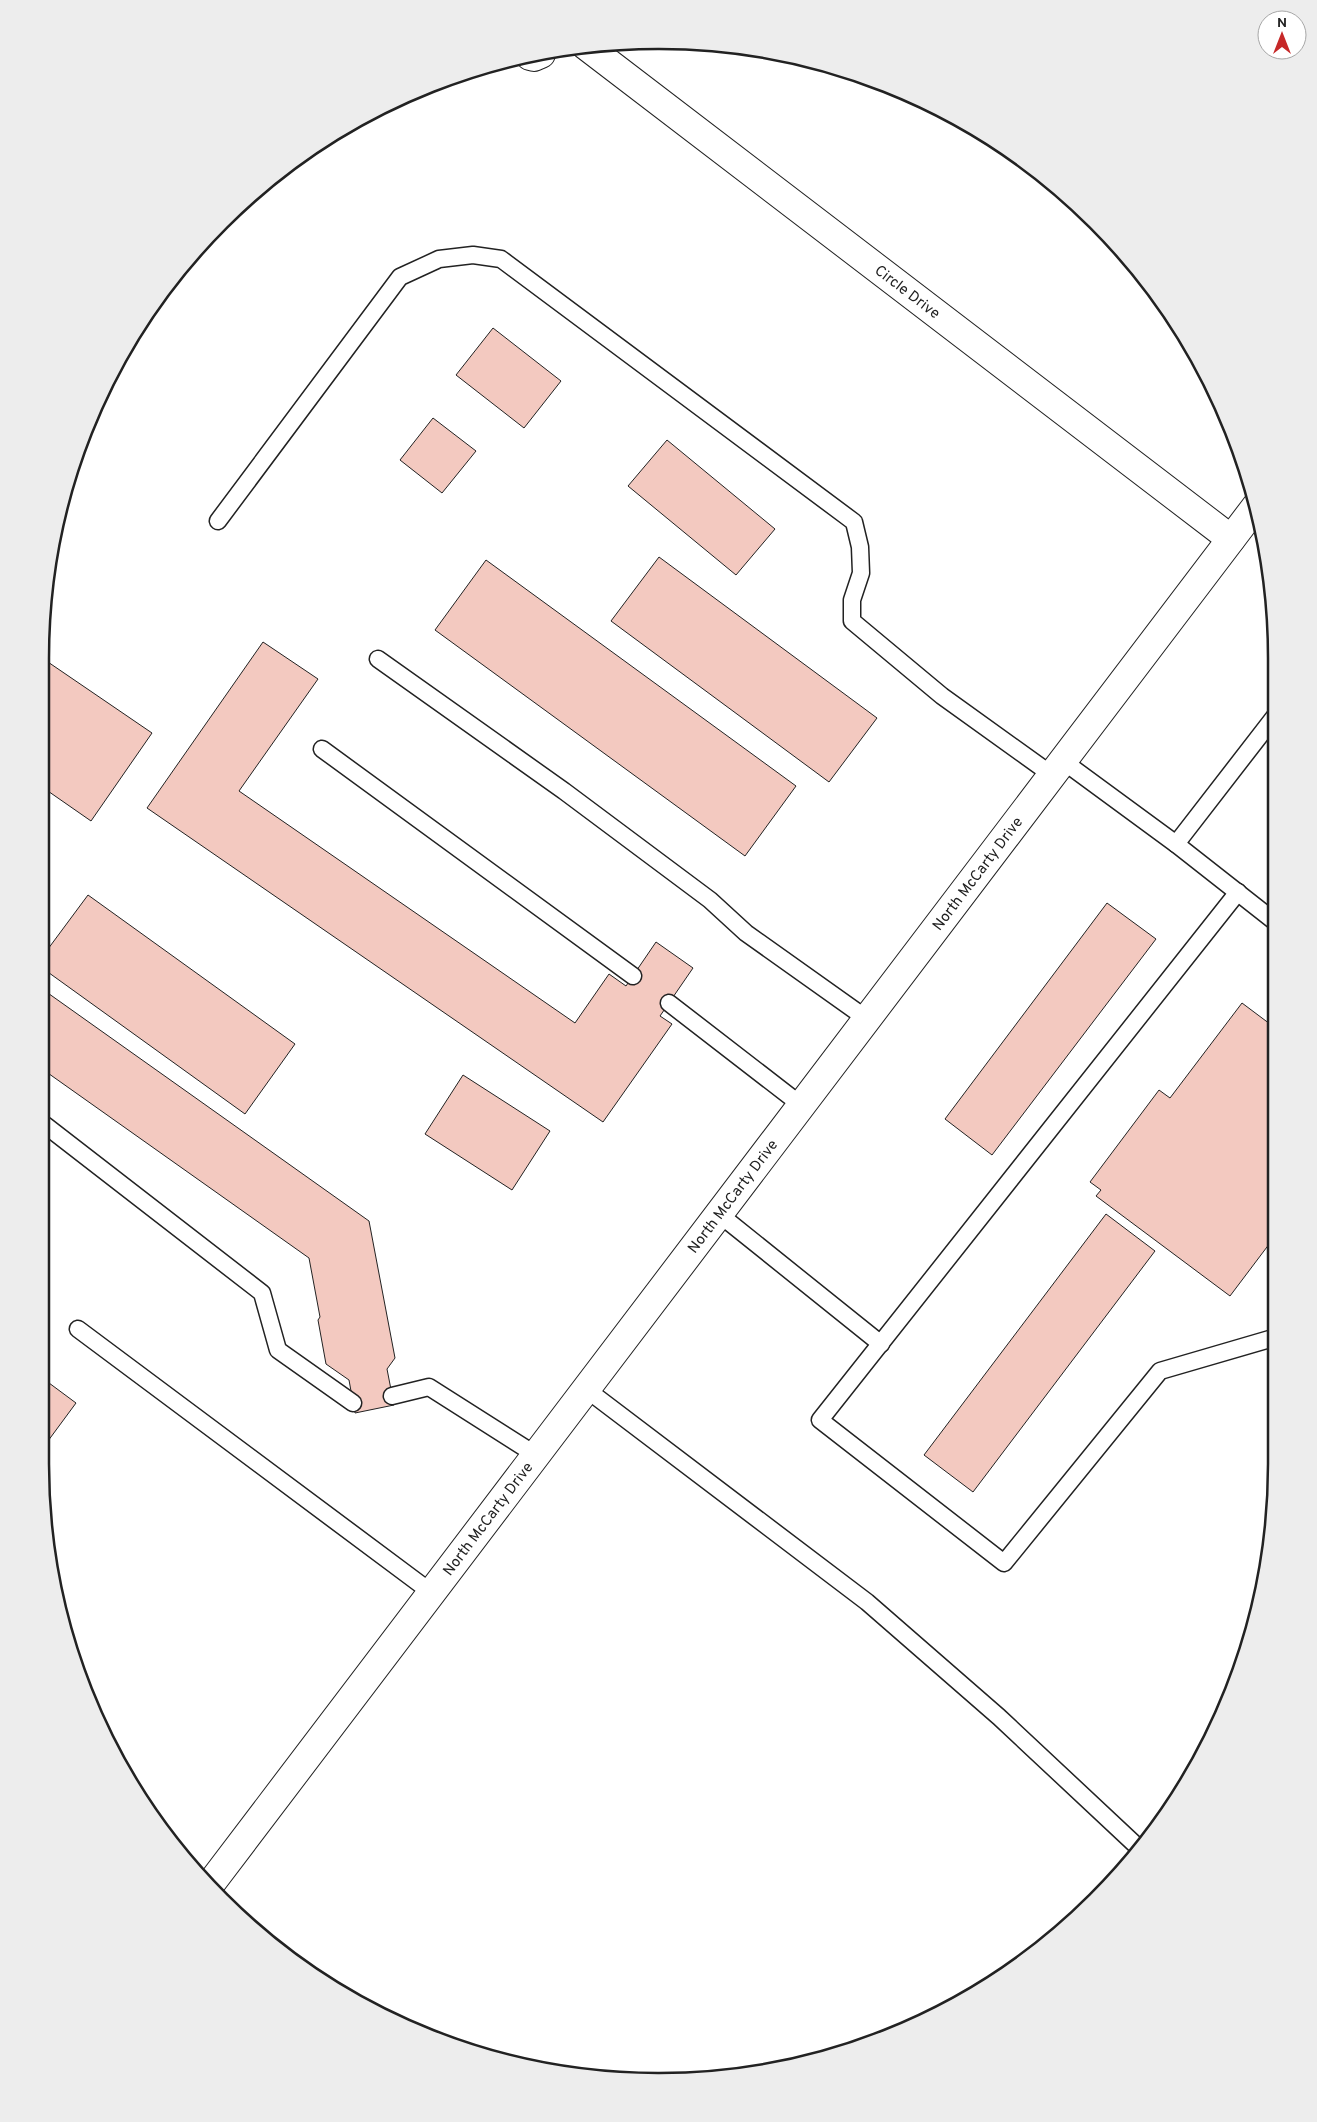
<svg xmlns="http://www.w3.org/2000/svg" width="1317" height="2122" font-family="Overpass,sans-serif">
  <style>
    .building { fill: #f3c9c0; stroke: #222 }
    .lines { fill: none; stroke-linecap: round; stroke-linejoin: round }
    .service-casing { stroke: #222; stroke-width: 19 }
    .minor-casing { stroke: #222; stroke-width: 30 }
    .primary-casing { stroke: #222; stroke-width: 30 }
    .service { stroke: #fff; stroke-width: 16 }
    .minor { stroke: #fff; stroke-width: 28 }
    .primary { stroke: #fff; stroke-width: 28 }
    .labels { text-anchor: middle; stroke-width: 4; stroke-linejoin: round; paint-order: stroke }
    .street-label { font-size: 15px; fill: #222; stroke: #fff }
    .rim { fill: none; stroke: #222; stroke-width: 2.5 }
  </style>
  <rect width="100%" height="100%" fill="#fff"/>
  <g class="building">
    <polygon points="493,328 561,381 524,428 456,375"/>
    <polygon points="433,418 476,451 442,493 400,460"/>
    <polygon points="667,440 775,529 736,575 628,486"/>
    <polygon points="659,557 877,718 829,782 611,621"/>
    <polygon points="486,560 796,786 745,856 435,630"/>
    <polygon points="263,642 318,679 239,791 575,1023 609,974 626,986 656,942 693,968 660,1016 672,1024 603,1122 147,808"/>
    <polygon points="45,660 152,733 91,821 45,789"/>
    <polygon points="88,895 295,1044 245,1114 45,970 45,953"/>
    <polygon points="1107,903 1156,939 992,1155 945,1119"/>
    <polygon points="45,991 369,1221 395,1358 387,1369 394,1405 355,1413 349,1380 326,1364 318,1320 320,1317 309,1258 45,1071"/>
    <polygon points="1242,1003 1274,1027 1273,1239 1230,1296 1096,1196 1101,1190 1090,1182 1159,1090 1170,1098"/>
    <polygon points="463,1075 550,1131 512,1190 425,1134"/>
    <polygon points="1106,1214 1155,1251 973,1492 924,1455"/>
    <polygon points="45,1380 76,1403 45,1445"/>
  </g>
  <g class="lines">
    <g class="service-casing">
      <g id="service">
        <polyline points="218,521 400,277 439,259 473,255 501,259 854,522 860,547 861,573 852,600 852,621 942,696 1052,775"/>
        <polyline points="378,659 564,791 710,900 746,933 867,1019"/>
        <polyline points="322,749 633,976"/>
        <polyline points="1063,761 1176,844 1275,716"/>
        <polyline points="1176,844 1274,921"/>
        <polyline points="1238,892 820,1420 1004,1563 1160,1371 1273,1338"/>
        <polyline points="669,1003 801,1105"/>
        <polyline points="45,1125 262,1293 278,1350 353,1403"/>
        <polyline points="719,1214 881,1344"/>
        <polyline points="78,1329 432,1593"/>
        <polyline points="586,1389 867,1602 999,1717 1141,1850"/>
        <polyline points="392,1396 429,1387 536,1455"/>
      </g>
    </g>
    <g class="minor-casing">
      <g id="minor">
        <path id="s1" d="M585 45 1231 539"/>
        <polyline points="530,56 534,57 541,54"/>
      </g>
    </g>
    <g class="primary-casing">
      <g id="primary">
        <path id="s2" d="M209 1886 1257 505"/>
      </g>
    </g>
    <use href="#service" class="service"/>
    <use href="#minor" class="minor"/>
    <use href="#primary" class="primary"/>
  </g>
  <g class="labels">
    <g class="street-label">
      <text dy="5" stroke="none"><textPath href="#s1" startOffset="406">Circle Drive</textPath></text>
      <text dy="5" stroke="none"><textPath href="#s2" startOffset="1271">North McCarty Drive</textPath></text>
      <text dy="5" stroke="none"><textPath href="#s2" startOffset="866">North McCarty Drive</textPath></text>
      <text dy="5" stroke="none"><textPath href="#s2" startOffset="461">North McCarty Drive</textPath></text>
    </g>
  </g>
  <path d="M0 0H1317V2122H0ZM658 49H659A609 609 0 0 1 1268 658V1464A609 609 0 0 1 659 2073H658A609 609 0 0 1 49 1464V658A609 609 0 0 1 658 49Z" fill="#ededed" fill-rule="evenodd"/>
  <path class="rim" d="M658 49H659A609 609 0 0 1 1268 658V1464A609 609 0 0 1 659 2073H658A609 609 0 0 1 49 1464V658A609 609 0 0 1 658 49Z"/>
  <g transform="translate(1282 35)"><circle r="24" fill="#ffffff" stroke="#a7a7a7"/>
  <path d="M0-4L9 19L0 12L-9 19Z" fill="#c62828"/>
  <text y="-8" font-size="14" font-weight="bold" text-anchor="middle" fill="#222222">N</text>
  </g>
</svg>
